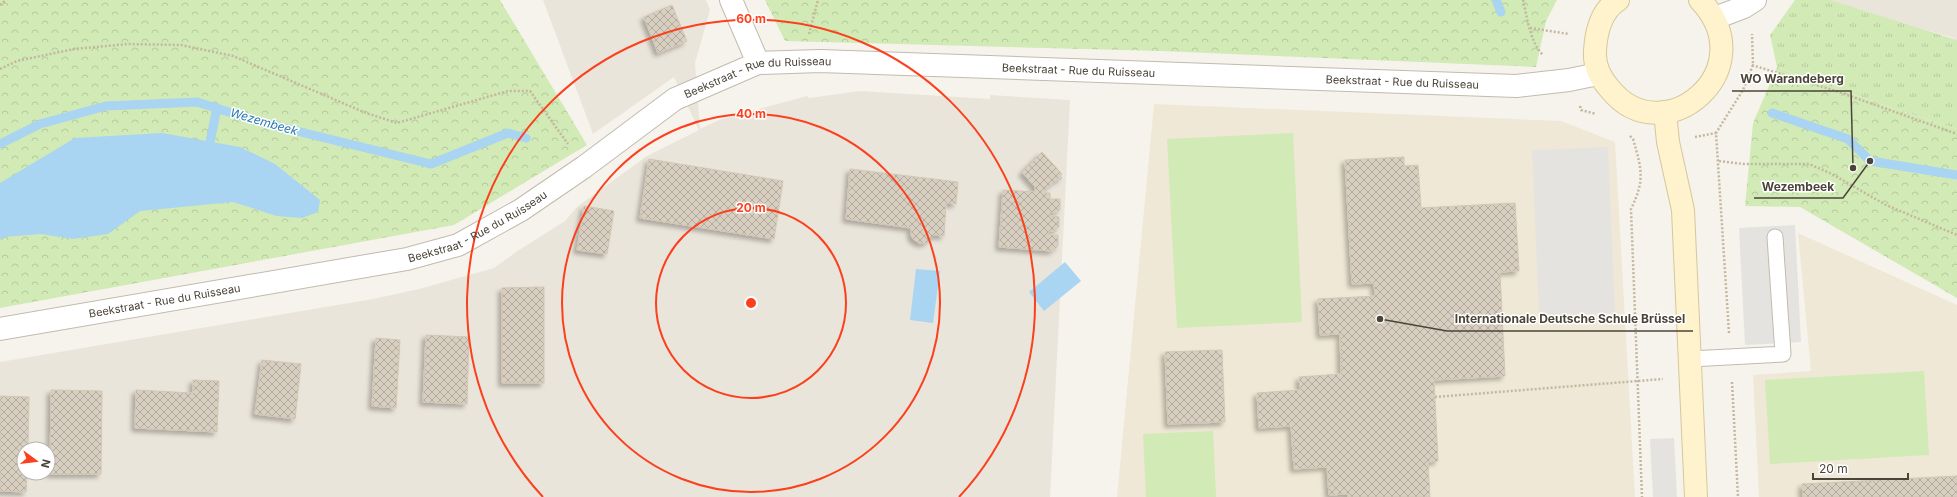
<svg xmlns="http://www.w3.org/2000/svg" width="1957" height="497" font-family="Inter,sans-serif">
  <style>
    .residential { fill: #eae5da; fill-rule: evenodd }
    .education { fill: #efe8d6 }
    .grass { fill: url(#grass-tufts) }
    .forest { fill: url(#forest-crowns) }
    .garden { fill: #d2eab5 }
    .parking { fill: #e5e3e0 }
    .water { fill: #a9d4f2 }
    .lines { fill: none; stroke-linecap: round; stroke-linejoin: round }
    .stream { stroke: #a9d4f2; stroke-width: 9 }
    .building { fill: url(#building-cross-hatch); stroke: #d3c7b4; filter: url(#shadow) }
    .service-casing { stroke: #c2bbae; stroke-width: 17 }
    .minor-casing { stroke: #c2bbae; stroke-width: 24 }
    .tertiary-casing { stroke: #c2bbae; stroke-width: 24 }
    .secondary-casing { stroke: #d6c79b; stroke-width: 24 }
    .path { stroke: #c4b79f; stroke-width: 2.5; stroke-dasharray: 2 2; stroke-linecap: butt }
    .service { stroke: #fff; stroke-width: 15 }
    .minor { stroke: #fff; stroke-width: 22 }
    .tertiary { stroke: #fff; stroke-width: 22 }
    .secondary { stroke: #fff3cd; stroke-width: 22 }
    .ring { fill: none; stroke: #fc3f1d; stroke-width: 2 }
    .labels { text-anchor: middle; stroke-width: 3; stroke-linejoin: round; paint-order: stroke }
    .street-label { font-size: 11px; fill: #4b4439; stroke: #fff }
    .water-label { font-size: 12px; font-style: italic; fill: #2e7ab2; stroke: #fff }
    .centre { fill: #fc3f1d; stroke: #fff; stroke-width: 2 }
    .ring-label { font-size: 12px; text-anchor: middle; font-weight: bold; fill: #fc3f1d; stroke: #fff; stroke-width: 3; stroke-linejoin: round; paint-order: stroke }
    .leader { fill: none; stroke: #4b4439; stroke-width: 1.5 }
    .callout-dot { fill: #4b4439; stroke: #fff; stroke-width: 1.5 }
    .callout-label { font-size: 12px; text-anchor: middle; font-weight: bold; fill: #4b4439; stroke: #fff; stroke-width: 3; stroke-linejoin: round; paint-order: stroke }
  </style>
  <defs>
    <pattern id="grass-tufts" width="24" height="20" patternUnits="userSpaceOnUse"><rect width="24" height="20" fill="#d2eab5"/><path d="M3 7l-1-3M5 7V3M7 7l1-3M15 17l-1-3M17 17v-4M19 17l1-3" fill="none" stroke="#b6ca9c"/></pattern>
    <pattern id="forest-crowns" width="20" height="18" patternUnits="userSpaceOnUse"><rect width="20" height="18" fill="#d2eab5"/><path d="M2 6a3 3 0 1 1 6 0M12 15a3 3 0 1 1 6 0" fill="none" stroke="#b6ca9c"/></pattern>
    <pattern id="building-cross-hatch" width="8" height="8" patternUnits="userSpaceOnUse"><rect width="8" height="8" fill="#d8cfc1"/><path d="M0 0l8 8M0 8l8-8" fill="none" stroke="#b1aa9e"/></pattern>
    <filter id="shadow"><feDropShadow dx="-3.5" dy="3.5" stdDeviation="2" flood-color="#0004"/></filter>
  </defs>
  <rect width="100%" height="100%" fill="#f6f3ec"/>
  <g class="residential">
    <path d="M543 0H706L710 10 695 63 700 129 719 120 807 96 809 98 860 91 990 99V95L1070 100 1050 497H0V362L373 299 419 289 494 268 519 250 565 221 578 206 647 156 699 130 674 77 593 134ZM24 449H48V473H24Z"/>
    <polygon points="1819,0 1957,0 1957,40 1951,37"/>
  </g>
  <g class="education">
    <polygon points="1154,104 1561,121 1615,142 1635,497 1117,497"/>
    <polygon points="1798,233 1957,305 1957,497 1759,497 1753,375 1811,371"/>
  </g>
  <polygon class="grass" points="1795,0 1830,0 1957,40 1957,129 1868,100 1777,67 1770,35"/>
  <g class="forest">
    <polygon points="0,0 500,0 587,145 454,225 0,308"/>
    <polygon points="765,0 1557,0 1546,21 1536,67 1160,51 785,41"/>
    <polygon points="1777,67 1868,100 1957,129 1957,298 1800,207 1745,206 1753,123"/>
  </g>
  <g class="garden">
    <polygon points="1293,133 1302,322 1177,328 1167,139"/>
    <polygon points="1924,371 1929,455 1770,464 1765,380"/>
    <polygon points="1213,431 1216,497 1146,497 1143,434"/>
  </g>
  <g class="parking">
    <polygon points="1608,147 1615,313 1539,316 1532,150"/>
    <polygon points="1795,225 1801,342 1745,345 1739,228"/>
    <polygon points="1674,438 1677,497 1653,497 1650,439"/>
  </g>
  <g class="water">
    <polygon points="162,133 240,147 275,164 320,200 318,212 302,218 277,216 233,202 140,211 108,234 73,239 41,234 4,237 0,240 0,183 75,138"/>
    <polygon points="1065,262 1081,281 1044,311 1029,292"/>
    <polygon points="916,269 940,271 933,323 910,320"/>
  </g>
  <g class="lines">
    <g class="stream">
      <polyline points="1496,0 1501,12"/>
      <polyline points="1772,113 1848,139 1870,161 1957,175"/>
      <polyline points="210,142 217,108"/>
      <polyline points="0,144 40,124 106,106 197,102 260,122 431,164 508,133 526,138"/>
    </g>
  </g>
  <g class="building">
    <polygon points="672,5 687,41 658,53 644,17"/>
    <polygon points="1042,152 1062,174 1060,176 1062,178 1060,180 1059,178 1046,188 1046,193 1050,193 1050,199 1060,199 1060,210 1054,213 1050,212 1049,216 1059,217 1059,227 1053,231 1049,231 1048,235 1058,235 1058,246 1052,251 999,247 1003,190 1035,192 1035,187 1022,172"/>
    <polygon points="1404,157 1404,166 1418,165 1421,208 1515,203 1519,271 1500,272 1505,376 1434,380 1438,461 1428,462 1430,497 1348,497 1348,494 1329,495 1327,467 1294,469 1291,426 1259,428 1257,393 1300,390 1299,377 1341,374 1340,334 1320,335 1318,299 1375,296 1374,283 1352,284 1345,160"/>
    <polygon points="649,159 783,181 774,239 640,218"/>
    <polygon points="850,169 958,182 956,204 946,203 944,236 934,235 926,243 919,243 913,239 911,235 911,228 846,219"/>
    <polygon points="584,206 614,211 607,254 577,250"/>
    <polygon points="544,287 544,383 502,383 502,288"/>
    <polygon points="426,335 469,337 467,404 423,402"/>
    <polygon points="376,338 400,340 396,408 372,406"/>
    <polygon points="1222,350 1225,422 1168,424 1165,352"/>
    <polygon points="262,360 301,364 295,419 255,414"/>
    <polygon points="193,380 219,381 217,432 135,428 136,390 193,393"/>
    <polygon points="51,390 102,391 101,474 50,474"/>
    <polygon points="0,396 29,397 28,449 24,449 24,473 27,473 26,492 0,491"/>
    <polygon points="1957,476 1957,497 1803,497 1802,484"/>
  </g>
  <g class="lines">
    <g class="service-casing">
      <polyline id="service" points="1690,359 1783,354 1775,237"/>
    </g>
    <g class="minor-casing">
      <g id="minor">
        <polyline points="731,0 758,63"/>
        <polyline points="1715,18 1744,7 1755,0"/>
      </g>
    </g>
    <g class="tertiary-casing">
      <g id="tertiary">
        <path id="s1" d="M0 329 407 259 458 245 521 210 584 167 675 99 758 63 820 61 1516 86 1569 80 1598 74"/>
      </g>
    </g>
    <g class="secondary-casing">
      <g id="secondary">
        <path d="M1618 0C1601 11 1596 32 1595 51 1594 66 1600 78 1610 89 1663 155 1766 70 1700 0"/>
        <polyline points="1665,112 1668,142 1683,210 1696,497"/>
      </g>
    </g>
    <g class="path">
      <path d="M1523 0C1527 17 1530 42 1543 55"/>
      <polyline points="0,5 6,0"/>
      <polyline points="1530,28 1569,34"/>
      <polyline points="809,34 818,0"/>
      <polyline points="1752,65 1836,91 1957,134"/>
      <polyline points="0,69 17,61 74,49 128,44 181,45 233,56 366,113 397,123 508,91 530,91 568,144"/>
      <polyline points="1580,106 1581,110 1596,114"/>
      <path d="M1630 136 1633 139C1642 170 1645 180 1631 209L1642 497"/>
      <polyline points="1695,137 1716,133"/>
      <polyline points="1719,161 1744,164 1809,164 1830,173 1886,205 1957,235"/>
      <polyline points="1729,333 1716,133 1743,90 1753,65 1752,34"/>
      <polyline points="1732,382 1738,497"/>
      <polyline points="1435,397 1663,379"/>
    </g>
    <use href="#service" class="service"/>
    <use href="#minor" class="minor"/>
    <use href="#tertiary" class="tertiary"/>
    <use href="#secondary" class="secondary"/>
  </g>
  <g class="ring">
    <circle cx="751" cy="303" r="95"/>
    <circle cx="751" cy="303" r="189"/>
    <path d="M543 497A284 284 0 1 1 959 497"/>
  </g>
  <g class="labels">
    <g class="street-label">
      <text dy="4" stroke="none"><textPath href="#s1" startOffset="1139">Beekstraat - Rue du Ruisseau</textPath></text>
      <text dy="4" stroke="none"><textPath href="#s1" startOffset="815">Beekstraat - Rue du Ruisseau</textPath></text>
      <text dy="4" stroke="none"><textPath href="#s1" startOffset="1463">Beekstraat - Rue du Ruisseau</textPath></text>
      <text dy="4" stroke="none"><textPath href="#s1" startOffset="491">Beekstraat - Rue du Ruisseau</textPath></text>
      <text dy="4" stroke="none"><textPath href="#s1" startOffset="167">Beekstraat - Rue du Ruisseau</textPath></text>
    </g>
    <g class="water-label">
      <text transform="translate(264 122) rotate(16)" y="4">Wezembeek</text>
    </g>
  </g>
  <circle cx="751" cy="303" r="6" class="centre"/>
  <g class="ring-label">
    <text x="751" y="23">60 m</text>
    <text x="751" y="118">40 m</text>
    <text x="751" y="212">20 m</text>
  </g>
  <path class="leader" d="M1853 168L1851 91H1732M1870 161L1843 198H1754M1380 319L1447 331H1693"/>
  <g class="callout-dot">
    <circle cx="1853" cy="168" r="4"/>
    <circle cx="1870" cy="161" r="4"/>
    <circle cx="1380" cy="319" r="4"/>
  </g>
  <g class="callout-label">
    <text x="1792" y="83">WO Warandeberg</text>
    <text x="1798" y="191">Wezembeek</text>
    <text x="1570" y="323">Internationale Deutsche Schule Brüssel</text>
  </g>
  <g transform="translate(36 461) rotate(105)"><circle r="19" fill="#ffffff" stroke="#b7b4b0"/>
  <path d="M0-3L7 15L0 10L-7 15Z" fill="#fc3f1d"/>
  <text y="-6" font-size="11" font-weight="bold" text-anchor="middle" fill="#4b4439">N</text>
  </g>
  <path d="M1813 473v6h95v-6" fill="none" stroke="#4b4439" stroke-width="2"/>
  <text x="1819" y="473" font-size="12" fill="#4b4439" stroke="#ffffff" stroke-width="3" paint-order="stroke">20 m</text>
</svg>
